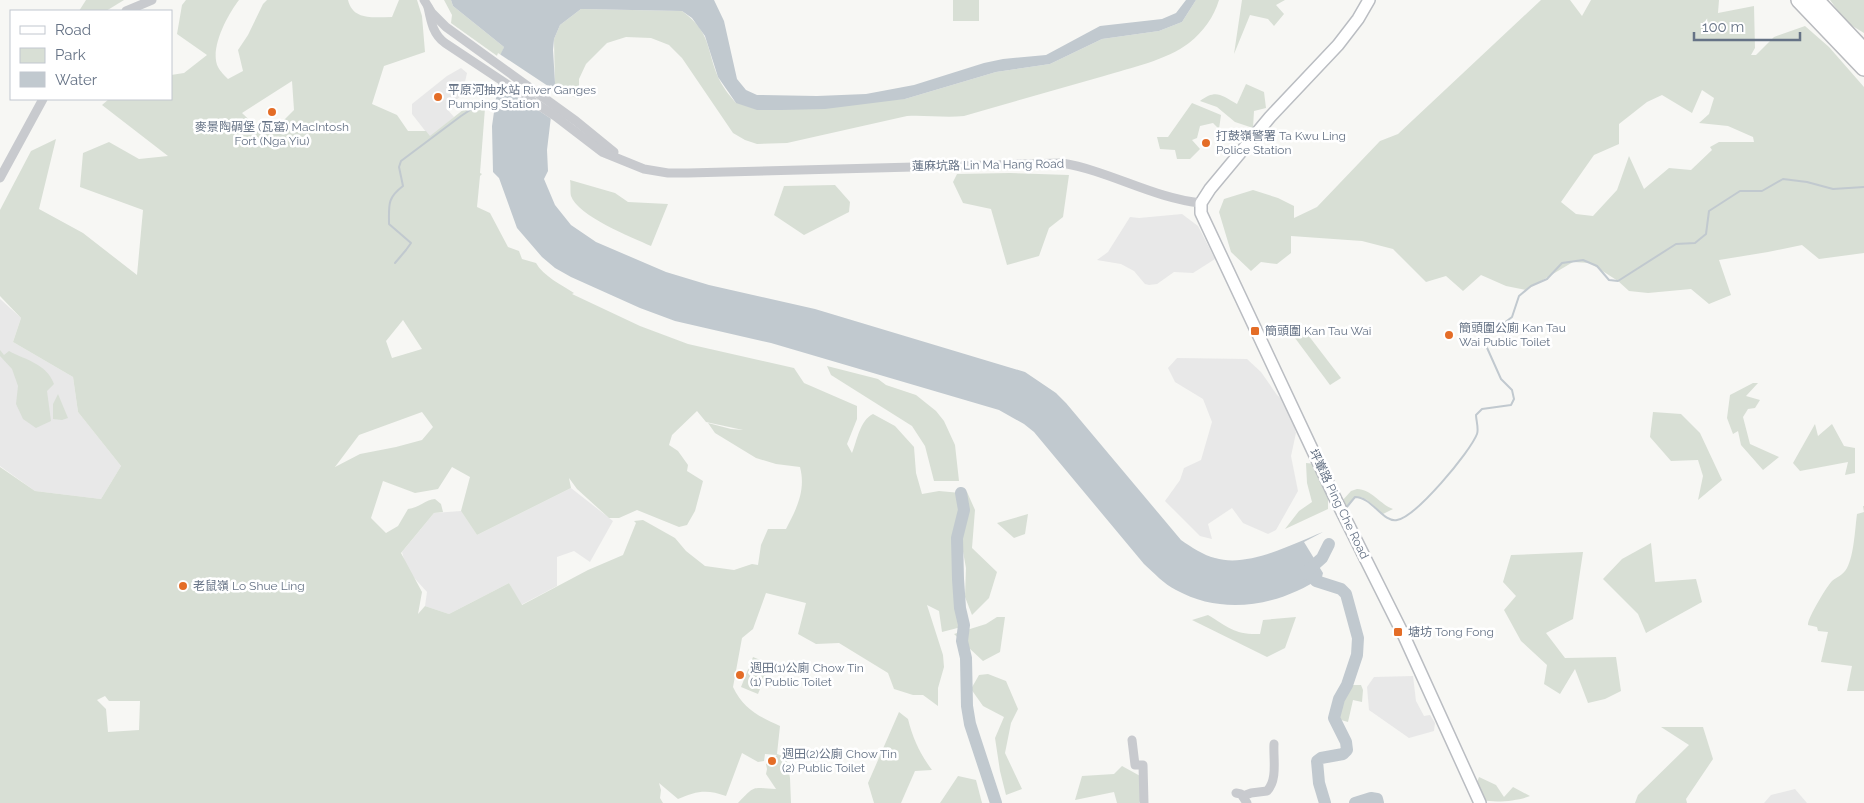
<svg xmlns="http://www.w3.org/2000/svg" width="1864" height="803" font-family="Raleway,'Noto Sans SC',sans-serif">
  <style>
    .built { fill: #e8e8e8 }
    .green { fill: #d8dfd5; fill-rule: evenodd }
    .water { fill: #c1c9cf }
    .pier { fill: #f7f7f4 }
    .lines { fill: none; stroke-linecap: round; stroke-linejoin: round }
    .stream { stroke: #c1c9cf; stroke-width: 2 }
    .river { stroke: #c1c9cf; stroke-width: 12 }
    .secondary-casing { stroke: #babdc2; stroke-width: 14 }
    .highway-casing { stroke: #b8babe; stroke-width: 18 }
    .street { stroke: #c8cace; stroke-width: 9 }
    .secondary { stroke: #fff; stroke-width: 11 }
    .highway { stroke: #fff; stroke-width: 15 }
    .poi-dot { fill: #e46d27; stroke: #fff; stroke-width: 2 }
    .labels { text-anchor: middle; stroke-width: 5; stroke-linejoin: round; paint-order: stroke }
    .poi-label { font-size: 12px; fill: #667386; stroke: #fff; text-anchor: start }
    .street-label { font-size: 12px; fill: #667386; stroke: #fff }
  </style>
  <rect width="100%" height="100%" fill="#f7f7f4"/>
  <g class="built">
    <polygon points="461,68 467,73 462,95 446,108 454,117 430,137 412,114 412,104 447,76"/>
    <polygon points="1182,214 1198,226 1215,259 1193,273 1174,272 1157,284 1149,285 1145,284 1134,271 1121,264 1097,260 1108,252 1130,217 1139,218"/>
    <polygon points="0,299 21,318 13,342 73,377 78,412 121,466 101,499 35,491 0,466"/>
    <polygon points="1177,358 1247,359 1261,372 1277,395 1288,405 1296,433 1291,456 1298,491 1276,530 1268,534 1243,523 1232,508 1208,524 1212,539 1200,536 1165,501 1180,480 1184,468 1201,460 1212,422 1203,399 1175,382 1168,368"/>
    <polygon points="571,488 613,521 590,562 574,551 557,557 557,586 521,605 509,583 449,614 425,606 427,592 407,570 402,552 434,513 461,511 477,535"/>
    <polygon points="1413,676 1416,701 1424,716 1430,715 1435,723 1434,731 1409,738 1369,710 1367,687 1374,677"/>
    <polygon points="1795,789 1807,803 1764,803 1771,795"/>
  </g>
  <g class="green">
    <polygon points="86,0 124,0 106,11 79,11"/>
    <path d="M186 0H239C228 14 209 49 218 67 220 71 225 76 228 79L243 71 238 50 248 35 263 4 267 0H348C353 21 374 17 392 17L399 0H417L422 16 425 52 384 66 372 104 397 115 408 131H426L430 136 473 102 480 101 485 108 480 173 482 174 480 176 477 207 490 213 508 247 519 251 522 259 536 263C543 276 562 285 574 293L572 294 640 326 688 344 794 368 804 383 857 406V419L847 444 852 453C857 441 860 420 873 414L895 426 914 447 916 473 922 494 939 491 961 493 964 510 957 538 959 604 969 625 942 632 939 611 927 605 943 655 944 667 938 688V706L923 695H913L894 689 888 673 839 643 816 644 798 634 806 603 766 593 753 629 742 638 733 687C743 709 760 717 780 726L777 754 786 757 790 778 791 803H738C756 784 752 788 776 789L766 774 767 769 766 764 777 755 765 754 764 761 758 762 742 753 726 796C707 789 696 791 678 799L659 783 661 790 660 798 663 803H0V467L35 491 101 499 121 466 78 412 73 377 13 342 21 318 0 296V210L31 151 56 139 39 209 83 233 137 275 143 210 80 187 83 153 109 142 139 159 168 156 102 105 109 99H171V75L184 73 207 55 177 34 182 5ZM292 81 294 110 275 129 261 131 242 113ZM403 320 422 349 392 358 386 341ZM697 411 706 422 743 430 731 429 708 423 715 433 756 458 776 464 800 467C806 490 797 508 786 529H768L761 545 758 565 752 564 734 570 705 566 686 551 675 538 643 520 634 521 636 523 623 555 588 570 522 605 509 583 449 614 425 606 418 614 422 592 401 553 434 513 443 512 441 504 435 499C426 499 419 508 408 509L398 526 386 533 371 518 383 481 415 493 438 489 452 467 470 477 461 511 477 535 571 488 569 478 577 489 609 518H619L637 510 679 527 687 525 695 511 703 481 687 471 688 465 678 451 669 445 672 435ZM422 412 433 427 422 440 396 447 360 454 335 467 359 435ZM105 696 109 701H140L139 730 108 732 106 709 97 700Z"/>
    <polygon points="444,0 451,0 453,6 504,47 500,58 451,23 452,15"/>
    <rect x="953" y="0" width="26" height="21"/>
    <path d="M1196 0H1219C1214 17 1203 32 1189 43 1167 60 1130 68 1104 76 1057 89 1010 103 964 116 945 118 926 115 907 116L787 143 757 144 745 140 733 133 682 58 669 45 651 38 626 37 607 43 586 64 579 79V99L555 89 554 39 560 25 581 9 682 11C711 32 706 48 718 77 722 86 729 95 736 103L905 99 996 72 1050 64 1102 39 1159 31 1182 22Z"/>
    <polygon points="1242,0 1285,0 1276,5 1284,14 1274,26 1268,19 1250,15 1234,54"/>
    <path d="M1541 0H1570L1582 16 1591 0H1719L1718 13 1754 6 1755 48 1751 55H1756L1774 37 1805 26 1829 47 1864 87V253L1819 259 1802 245 1768 252 1719 260 1731 295 1709 304 1691 289 1648 293 1629 291 1618 281 1590 263 1573 262 1526 290 1506 286 1481 275 1463 291 1446 276 1426 282 1393 249 1362 241 1291 236V253L1277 264 1261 262 1251 271 1231 252 1219 212 1224 199 1253 190 1278 198 1294 206V218L1317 207 1380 141 1398 134ZM1702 90 1714 98 1709 114 1699 123 1728 126 1753 137 1754 142H1719L1710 147 1712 150 1691 170 1669 168 1644 189 1629 156 1617 190 1593 216 1576 214 1561 202 1594 155 1619 144V124L1647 102 1662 95 1692 113Z"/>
    <polygon points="1830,0 1864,0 1864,33 1846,22"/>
    <path d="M1246 84 1264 92 1266 108 1254 111 1253 128 1235 122 1217 107 1200 101C1216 89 1221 95 1237 104Z"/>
    <polygon points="1192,103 1221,115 1219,129 1213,123 1200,126 1197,138 1192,140 1200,149 1190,159 1177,159 1175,150 1160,149 1157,137 1168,137"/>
    <polygon points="1010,173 1069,175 1063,217 1049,228 1039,256 1007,265 991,209 963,203 953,182 957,174"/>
    <path d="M570 180 615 193 628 202 668 204 651 246C631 237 578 216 571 196 570 192 571 185 570 180Z"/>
    <polygon points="835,185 850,202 849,212 804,235 774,215 784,186"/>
    <polygon points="1305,331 1341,378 1330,385 1295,338"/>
    <path d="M0 350 4 355 9 351C26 360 47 364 54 384L47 391 51 421 36 428 23 419 16 404 18 386 12 369 0 356Z"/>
    <polygon points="827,366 878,379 886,385 916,395 936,411 944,421 955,445 959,481 934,481 925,446 912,426 831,375"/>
    <polygon points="1753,383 1758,383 1746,396 1760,400 1755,408 1748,409 1743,417 1750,444 1779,457 1763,470 1741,445 1738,431 1733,434 1727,418 1730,395"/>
    <polygon points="58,394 68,418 62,420 53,419 53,404"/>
    <polygon points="1653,412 1681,414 1700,433 1722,480 1698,500 1703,476 1698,460 1671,461 1650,437"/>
    <polygon points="1815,424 1818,436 1832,424 1844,446 1855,448 1855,473 1845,475 1848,462 1800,471 1793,463"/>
    <polygon points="1306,463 1316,464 1328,489 1328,509 1285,529 1299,511 1312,502 1307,483"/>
    <path d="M1357 489C1371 489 1381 505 1393 509L1383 514 1367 500 1361 497H1355L1346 508 1342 501 1351 491Z"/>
    <polygon points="967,492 975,510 972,548 997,572 989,598 972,615 965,597 966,568 962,546"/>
    <path d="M1863 506H1864V691H1847L1852 666 1821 662 1828 632 1818 631 1817 627 1808 625C1807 619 1827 586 1832 581 1837 577 1843 575 1847 568 1854 555 1855 529 1857 514L1864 512Z"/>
    <polygon points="1028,514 1025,534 1014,538 997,523"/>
    <polygon points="1651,543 1655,582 1696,579 1702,602 1646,633 1638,614 1603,579 1622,559"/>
    <polygon points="1583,552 1573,619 1546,633 1565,658 1616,657 1621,691 1605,699 1588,703 1575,669 1560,694 1544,684 1547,665 1521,641 1504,610 1516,596 1503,582 1511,555"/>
    <path d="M1208 615C1228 627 1235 635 1260 634L1263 620 1296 617 1285 648 1267 657 1192 620Z"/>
    <polygon points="997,617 1005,617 1000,652 983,661 954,634 986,624"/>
    <polygon points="753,657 770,664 758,694 741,687"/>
    <polygon points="988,674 1006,681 1018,709 1011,723 1005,753 1022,789 1006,795 1000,771 995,738 1004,717 983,706 971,689 979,675"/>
    <polygon points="1347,685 1361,685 1363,690 1362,702 1353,700 1348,722 1334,718 1339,699"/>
    <path d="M899 712 908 719C913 739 920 754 932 770L915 771 901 803H874L868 783Z"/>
    <polygon points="1661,727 1703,727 1713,759 1686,799 1687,803 1635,803 1638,795 1689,745"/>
    <polygon points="1122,766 1142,777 1147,788 1139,803 1117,803 1114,792 1075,800 1082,776 1114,774"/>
    <polygon points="958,776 976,780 982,803 940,803"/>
    <path d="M1479 777 1496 785 1504 797 1513 787 1530 796C1518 801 1495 803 1483 800 1480 797 1478 790 1476 785Z"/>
  </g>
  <path class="water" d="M451 0H714L724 21 737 79 746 90 757 95 817 96 866 94 914 85 984 63 1003 59 1046 55 1100 26 1162 19 1176 13 1186 0H1196L1182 22 1159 31 1102 39 1050 64 996 72 905 99 825 109 781 110H757L736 103 718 77 705 36 692 18 682 11 581 9 560 25 554 39 553 50 555 83 547 150 548 171 544 179 555 205 571 225 596 242 666 272 709 285 815 309 1025 372 1056 393 1066 403 1181 540C1191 547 1203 555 1215 558 1248 568 1292 544 1323 532L1304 542 1323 573 1322 577C1279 606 1223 616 1176 590 1164 584 1154 573 1144 564L1034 432 1024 424 999 410 771 343 675 321 640 308 571 277 555 268 542 257 517 228 499 178 493 172 492 126 500 70 496 64 504 47 453 6Z"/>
  <polygon class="pier" points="498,53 557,92 553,120 496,82 498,70 494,64"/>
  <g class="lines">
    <g class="stream">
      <path d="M395 263 406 250 411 243 389 224C389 205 387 198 403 186L399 167 401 161 461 116 470 110 481 108"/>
      <path d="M1346 508 1355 497C1372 497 1383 523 1397 520 1416 517 1470 452 1477 434 1479 429 1476 420 1476 415L1482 409 1511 405 1514 399 1512 390 1501 379 1484 341 1488 332 1499 327 1512 317 1519 296 1531 286 1547 279 1562 263 1583 260 1597 266 1609 280 1618 281 1676 244 1695 243 1706 234 1709 211 1740 191H1762L1783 179 1807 182 1833 189 1864 187"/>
    </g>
    <g class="river">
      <polyline points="961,493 964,510 957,538 958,579 960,608 964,625 962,641 966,658 967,706 970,724 996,803"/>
      <polyline points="1308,572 1316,581 1341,589 1346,594 1358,638 1357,655 1347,685 1339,699 1334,718 1346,742 1347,750 1343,754 1321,758 1317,761 1319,783 1325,803"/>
      <polyline points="1304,574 1322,558 1329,544"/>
      <polyline points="1355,803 1371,798 1377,799 1378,803"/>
    </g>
    <g class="secondary-casing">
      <polyline id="secondary" points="1369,0 1358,19 1338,45 1270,117 1210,189 1201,203 1201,213 1335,498 1404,636 1480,803"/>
    </g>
    <g class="highway-casing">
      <g id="highway">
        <polyline points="1799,0 1864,68"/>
        <polyline points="1816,0 1864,51"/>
      </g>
    </g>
    <g class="street">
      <polyline points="424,0 432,13 446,27 576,121 614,152"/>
      <path d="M428 7C431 22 433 34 445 43L555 116 602 152 644 169 668 173H688L1062 163C1110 171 1153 198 1201 203"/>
      <polyline points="126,11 152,0"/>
      <polyline points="0,178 43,99"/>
      <polyline points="1132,740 1135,765 1143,765 1144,803"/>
      <polyline points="1236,793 1241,794 1247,803"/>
      <path d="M1243 796 1251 793 1267 791C1278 780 1273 758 1274 744"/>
    </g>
    <use href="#secondary" class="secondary"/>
    <use href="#highway" class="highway"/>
  </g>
  <g class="poi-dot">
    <circle cx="438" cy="97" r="5"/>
    <circle cx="272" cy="112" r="5"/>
    <circle cx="1206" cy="143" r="5"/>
    <rect x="1250" y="326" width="10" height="10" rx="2.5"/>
    <circle cx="1449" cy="335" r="5"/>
    <circle cx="183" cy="586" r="5"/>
    <rect x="1393" y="627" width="10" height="10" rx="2.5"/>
    <circle cx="740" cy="675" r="5"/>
    <circle cx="772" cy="761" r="5"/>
  </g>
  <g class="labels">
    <g class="poi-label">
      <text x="448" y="94">平原河抽水站 River Ganges<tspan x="448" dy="14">Pumping Station</tspan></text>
      <text x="272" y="131" text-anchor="middle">麥景陶碉堡 (瓦窰) MacIntosh<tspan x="272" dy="14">Fort (Nga Yiu)</tspan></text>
      <text x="1216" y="140">打鼓嶺警署 Ta Kwu Ling<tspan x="1216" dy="14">Police Station</tspan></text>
      <text x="1459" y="332">簡頭圍公廁 Kan Tau<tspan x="1459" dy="14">Wai Public Toilet</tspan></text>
      <text x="1265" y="335">簡頭圍 Kan Tau Wai</text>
      <text x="193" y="590">老鼠嶺 Lo Shue Ling</text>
      <text x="1408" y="636">塘坊 Tong Fong</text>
      <text x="750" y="672">週田(1)公廁 Chow Tin<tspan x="750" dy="14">(1) Public Toilet</tspan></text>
      <text x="782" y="758">週田(2)公廁 Chow Tin<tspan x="782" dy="14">(2) Public Toilet</tspan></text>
    </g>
    <g class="street-label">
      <text transform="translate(988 165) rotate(-1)" y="4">蓮麻坑路 Lin Ma Hang Road</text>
      <text transform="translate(1339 504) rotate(64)" y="4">坪輋路 Ping Che Road</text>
    </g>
  </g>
  <rect x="10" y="10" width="162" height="90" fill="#ffffff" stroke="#c2c7cf"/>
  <rect x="20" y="26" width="25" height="8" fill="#ffffff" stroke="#c2c7cf"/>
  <text x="55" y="35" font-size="15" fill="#667386">Road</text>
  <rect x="20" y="48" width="25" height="15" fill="#d8dfd5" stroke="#c2c7cf"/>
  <text x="55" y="60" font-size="15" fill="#667386">Park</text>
  <rect x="20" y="72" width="25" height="15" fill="#c1c9cf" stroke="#c2c7cf"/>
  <text x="55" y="85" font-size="15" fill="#667386">Water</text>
  <path d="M1694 32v8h106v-8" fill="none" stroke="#667386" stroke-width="2.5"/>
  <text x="1702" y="32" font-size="15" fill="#667386" stroke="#ffffff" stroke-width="4" paint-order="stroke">100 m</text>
</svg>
